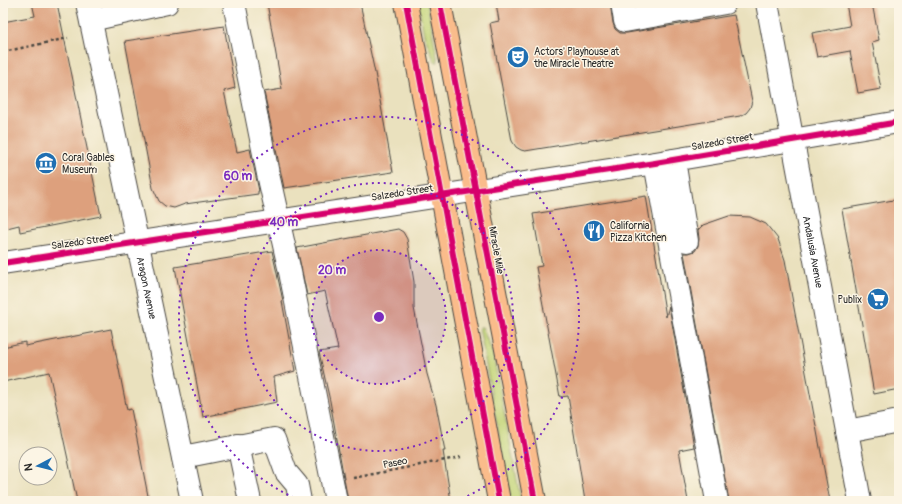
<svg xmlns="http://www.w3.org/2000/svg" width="902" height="504" font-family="Pangolin,sans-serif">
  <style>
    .green { fill: #c2d477; stroke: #768051 }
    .building { fill: #dda07d }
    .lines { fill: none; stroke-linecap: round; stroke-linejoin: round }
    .minor-casing { stroke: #484641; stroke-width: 24 }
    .major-casing { stroke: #484641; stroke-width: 24 }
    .path { stroke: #484641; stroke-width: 2.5; stroke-dasharray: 3 3; stroke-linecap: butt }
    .minor { stroke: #fff; stroke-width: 22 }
    .major { stroke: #fabc8b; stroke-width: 22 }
    .cycleway-casing { stroke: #fcf5e5; stroke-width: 8 }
    .cycleway { stroke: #d6006c; stroke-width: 6 }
    .ring { fill: none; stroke: #7b2cbf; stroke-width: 2; stroke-dasharray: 2 4 }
    .labels { text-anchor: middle; stroke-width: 3; stroke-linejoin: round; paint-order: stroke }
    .poi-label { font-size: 10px; fill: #2b2b2b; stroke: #fcf5e5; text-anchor: start }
    .street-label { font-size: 10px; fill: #2b2b2b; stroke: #fcf5e5 }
    .centre { fill: #7b2cbf; stroke: #fcf5e5; stroke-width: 2 }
    .ring-label { font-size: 12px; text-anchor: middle; font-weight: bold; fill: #7b2cbf; stroke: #fcf5e5; stroke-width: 3; stroke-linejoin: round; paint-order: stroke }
  </style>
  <rect width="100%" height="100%" fill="#fcf5e5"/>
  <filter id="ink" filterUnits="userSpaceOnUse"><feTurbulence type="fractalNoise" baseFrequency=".025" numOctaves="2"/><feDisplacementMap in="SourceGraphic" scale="8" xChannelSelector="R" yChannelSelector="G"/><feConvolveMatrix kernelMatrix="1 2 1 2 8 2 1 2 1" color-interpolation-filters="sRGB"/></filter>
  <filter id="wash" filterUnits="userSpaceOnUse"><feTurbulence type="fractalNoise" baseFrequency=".012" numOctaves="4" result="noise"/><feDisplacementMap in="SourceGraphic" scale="16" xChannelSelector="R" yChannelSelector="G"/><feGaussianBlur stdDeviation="0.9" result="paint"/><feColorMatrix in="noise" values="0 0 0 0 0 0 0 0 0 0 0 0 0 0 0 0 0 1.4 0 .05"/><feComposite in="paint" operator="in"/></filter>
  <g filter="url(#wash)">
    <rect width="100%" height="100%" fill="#eae1be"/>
    <g class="green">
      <polygon points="418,3 427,3 438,62 435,62 424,35"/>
      <polygon points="479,327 482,327 493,354 521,501 511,501"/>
    </g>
    <g id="blocks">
      <g class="building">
        <polygon points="32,3 57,3 101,216 20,232 19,225 3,229 3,22 35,16"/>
        <polygon points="267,3 360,3 375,73 393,172 284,188 264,92 282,89"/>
        <polygon points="496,3 610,3 613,23 615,29 620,33 627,33 734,15 752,101 750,108 746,113 740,116 525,151 521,150 516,147 512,141 490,23 499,21"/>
        <polygon points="846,3 872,3 879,40 872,42 881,89 858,93 850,51 817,57 812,33 850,26"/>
        <polygon points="224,26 235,88 224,91 237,152 250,149 259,191 258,191 258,194 185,204 174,208 165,206 159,201 153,188 125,41"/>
        <polygon points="646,196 666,317 669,306 694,447 679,450 688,501 585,501 568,396 560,397 536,267 542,266 533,214"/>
        <polygon points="899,199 899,389 874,394 842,209"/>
        <polygon points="729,216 750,217 766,224 778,239 785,260 830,501 729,501 684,253 689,253 695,251 698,246 699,239 698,230 703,225"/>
        <polygon points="398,229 403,232 407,239 414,282 414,308 427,374 436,405 445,451 443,451 451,501 348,501 330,401 319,352 338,349 325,291 307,295 297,248"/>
        <polygon points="272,251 283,301 282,301 295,371 274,377 277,402 203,417 175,267"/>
        <polygon points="111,329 127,410 131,409 149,501 77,501 49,372 3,382 3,347 25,342 25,346"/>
      </g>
    </g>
  </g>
  <g filter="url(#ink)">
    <use href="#blocks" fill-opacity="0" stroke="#484641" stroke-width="1"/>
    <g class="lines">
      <g class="minor-casing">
        <g id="minor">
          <path id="s1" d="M87 3 192 501"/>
          <polyline points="234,3 268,174 290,272 336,501"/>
          <polyline points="622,3 625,21 725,3"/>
          <path id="s2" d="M767 3 860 501"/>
          <polyline points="91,20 167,3"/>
          <polyline points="674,160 687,241"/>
          <polyline points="655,163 717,501"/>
          <polyline points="3,263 655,163 899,122"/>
          <polyline points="847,431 899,421"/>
          <polyline points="238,445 250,501"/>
          <polyline points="183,457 274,439 286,472 297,485 300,501"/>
        </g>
      </g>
      <g class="major-casing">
        <g id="major">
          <polyline points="406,3 499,501"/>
          <polyline points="440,3 535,501"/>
        </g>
      </g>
      <g class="path">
        <polyline points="3,52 68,38"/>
        <polyline points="353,478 461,457"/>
      </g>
      <use href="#minor" class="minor"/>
      <use href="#major" class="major"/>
      <g class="cycleway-casing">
        <g id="cycleway">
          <polyline points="406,3 499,501"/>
          <polyline points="440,3 535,501"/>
          <polyline points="3,263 655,163 899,122"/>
        </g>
      </g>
      <use href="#cycleway" class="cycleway"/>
    </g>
  </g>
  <circle cx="379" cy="317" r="67" fill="#7b2cbf" fill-opacity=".12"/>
  <g class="ring">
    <circle cx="379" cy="317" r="67"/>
    <circle cx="379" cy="317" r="134"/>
    <path d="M299 500A200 200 0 1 1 459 500"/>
  </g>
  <defs>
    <g id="theatre-disc" transform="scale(1.15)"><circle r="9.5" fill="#1f6fb2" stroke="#fcf5e5"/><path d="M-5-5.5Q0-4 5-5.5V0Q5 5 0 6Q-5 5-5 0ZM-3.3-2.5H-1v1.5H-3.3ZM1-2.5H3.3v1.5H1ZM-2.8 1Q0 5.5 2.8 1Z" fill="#fff"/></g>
    <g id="museum-disc" transform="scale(1.15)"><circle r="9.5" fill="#1f6fb2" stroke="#fcf5e5"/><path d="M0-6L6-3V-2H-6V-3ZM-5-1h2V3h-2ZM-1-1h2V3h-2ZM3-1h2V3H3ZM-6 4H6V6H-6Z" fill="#fff"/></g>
    <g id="restaurant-disc" transform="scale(1.15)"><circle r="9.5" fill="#1f6fb2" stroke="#fcf5e5"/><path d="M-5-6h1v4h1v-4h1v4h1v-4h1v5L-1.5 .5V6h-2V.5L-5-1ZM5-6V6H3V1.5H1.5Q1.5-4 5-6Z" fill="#fff"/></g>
    <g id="supermarket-disc" transform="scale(1.15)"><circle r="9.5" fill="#1f6fb2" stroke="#fcf5e5"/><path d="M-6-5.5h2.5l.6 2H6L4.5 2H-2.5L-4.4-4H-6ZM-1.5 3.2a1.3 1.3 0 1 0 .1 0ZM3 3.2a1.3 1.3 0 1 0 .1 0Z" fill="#fff"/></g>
  </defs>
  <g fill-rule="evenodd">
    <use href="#theatre-disc" x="518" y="57"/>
    <use href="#museum-disc" x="46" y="163"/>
    <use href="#restaurant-disc" x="594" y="231"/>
    <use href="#supermarket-disc" x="878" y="299"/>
  </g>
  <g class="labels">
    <g class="poi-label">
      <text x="534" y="55">Actors' Playhouse at<tspan x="534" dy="12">the Miracle Theatre</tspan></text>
      <text x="62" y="161">Coral Gables<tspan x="62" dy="12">Museum</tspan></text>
      <text x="610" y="229">California<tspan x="610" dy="12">Pizza Kitchen</tspan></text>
      <text x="862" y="303" text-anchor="end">Publix</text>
    </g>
    <g class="street-label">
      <text transform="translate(722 141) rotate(-10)" y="4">Salzedo Street</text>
      <text transform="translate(402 192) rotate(-9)" y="4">Salzedo Street</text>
      <text transform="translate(82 241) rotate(-8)" y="4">Salzedo Street</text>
      <text transform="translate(497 250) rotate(80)" y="4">Miracle Mile</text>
      <text dy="4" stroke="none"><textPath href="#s2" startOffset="253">Andalusia Avenue</textPath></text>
      <text dy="4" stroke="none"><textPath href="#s1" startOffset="291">Aragon Avenue</textPath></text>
      <text transform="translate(395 462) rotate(-11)" y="4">Paseo</text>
    </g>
  </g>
  <circle cx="379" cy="317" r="6" class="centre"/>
  <g class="ring-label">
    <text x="238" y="180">60 m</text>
    <text x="284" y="226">40 m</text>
    <text x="332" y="274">20 m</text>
  </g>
  <rect width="902" height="504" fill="none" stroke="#fcf5e5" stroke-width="16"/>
  <g transform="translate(38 466) rotate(263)"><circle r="19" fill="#fcf5e5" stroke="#a8a49b"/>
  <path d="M0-3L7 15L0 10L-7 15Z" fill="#1f6fb2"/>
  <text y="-6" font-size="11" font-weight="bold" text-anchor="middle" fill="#2b2b2b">N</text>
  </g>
</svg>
